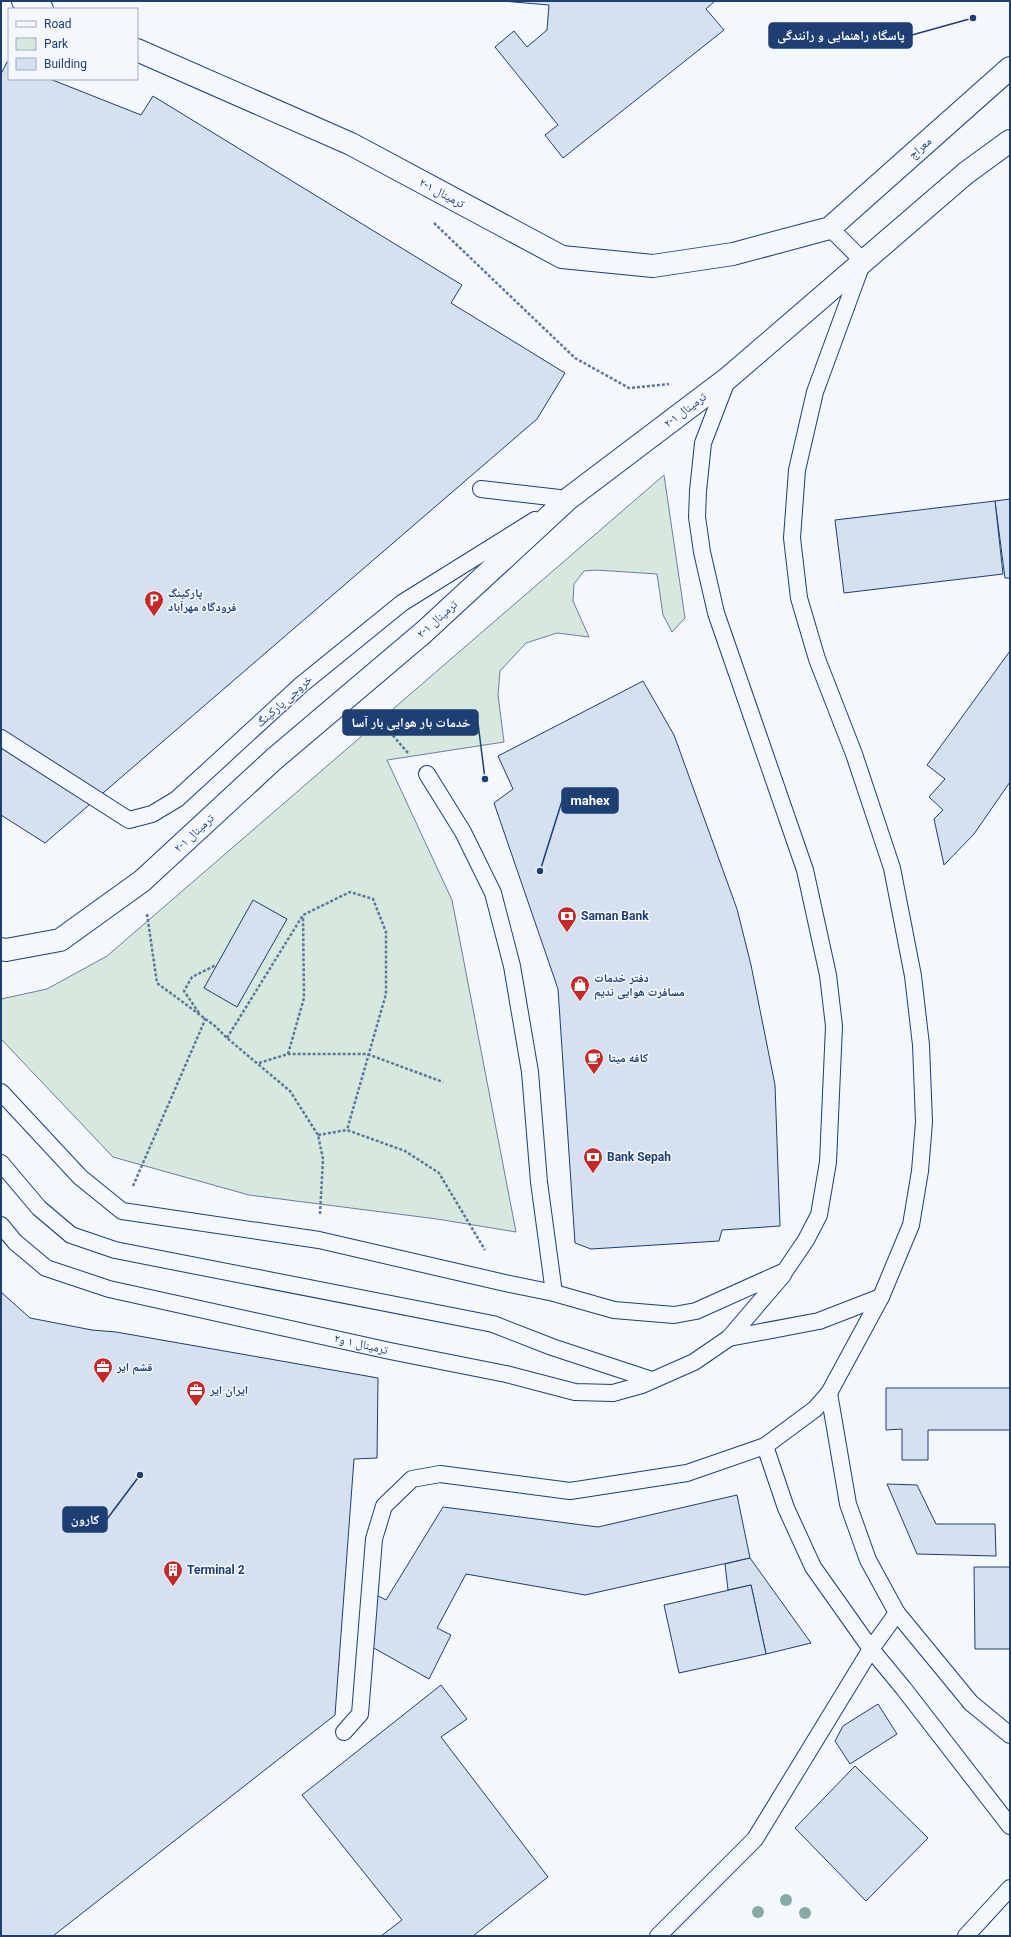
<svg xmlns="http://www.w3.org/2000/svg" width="1011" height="1937" font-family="Roboto,'Noto Naskh Arabic',sans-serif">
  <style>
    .green { fill: #d7e8df; stroke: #687fa3 }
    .building { fill: #d5e0f0; stroke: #1d3f73 }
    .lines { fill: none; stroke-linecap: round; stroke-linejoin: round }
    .lane-casing { stroke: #1d3f73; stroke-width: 18 }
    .secondary-casing { stroke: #1d3f73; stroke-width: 24 }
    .path { stroke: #5e769c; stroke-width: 2.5; stroke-dasharray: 3 2; stroke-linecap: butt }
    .lane { stroke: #f4f7fb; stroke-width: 16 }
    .secondary { stroke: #f4f7fb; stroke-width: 22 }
    .tree { fill: #86aba6 }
    .labels { text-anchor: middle; stroke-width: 3; stroke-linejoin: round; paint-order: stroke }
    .street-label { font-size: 12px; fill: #1d3f73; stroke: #f4f7fb }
    .poi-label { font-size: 12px; font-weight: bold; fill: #1d3f73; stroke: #f4f7fb; text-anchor: start }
    .leader { fill: none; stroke: #1d3f73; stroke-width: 1.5 }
    .callout-dot { fill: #1d3f73; stroke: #f4f7fb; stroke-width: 1.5 }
    .callout { fill: #1d3f73; stroke: #1d3f73; stroke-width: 1.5 }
    .callout-label { font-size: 13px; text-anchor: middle; font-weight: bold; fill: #fff }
  </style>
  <rect width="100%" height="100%" fill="#f4f7fb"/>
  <polygon class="green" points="664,475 685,618 672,632 663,615 657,574 596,570 584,571 574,584 573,601 589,637 557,633 526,643 500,671 498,695 504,742 387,760 452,900 516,1232 437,1219 249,1195 113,1157 1,1039 1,999 47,989 107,956"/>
  <g class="building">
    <polygon points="502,1 715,1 706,9 724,30 563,158 545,135 558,125 495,47 514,31 527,47 547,30 549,5"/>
    <polygon points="7,62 9,62 9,79 50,79 141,115 153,96 462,285 451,303 565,373 537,419 45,843 1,815 1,74"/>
    <polygon points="1010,499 1010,578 1005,578 995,501"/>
    <polygon points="995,501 1003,574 844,593 835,520"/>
    <polygon points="1010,651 1010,782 974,834 944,865 934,819 943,810 929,797 945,779 927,765"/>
    <polygon points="643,681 674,735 737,909 751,965 775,1085 780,1226 722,1230 719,1241 591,1249 575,1243 558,989 494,803 513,789 498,756"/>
    <polygon points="253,900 287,919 237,1007 204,988"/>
    <polygon points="1,1292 30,1318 92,1330 116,1332 378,1378 377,1458 354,1459 335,1715 53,1936 1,1936"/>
    <polygon points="886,1388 1010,1388 1010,1430 928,1430 928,1460 902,1460 902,1429 886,1430"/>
    <polygon points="887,1484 917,1485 936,1524 995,1524 996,1556 917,1554"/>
    <polygon points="737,1495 750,1558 585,1595 466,1574 437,1628 451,1635 429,1679 372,1647 371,1592 386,1600 443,1507 598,1527"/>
    <polygon points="750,1558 811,1643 766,1654 751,1585 728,1590 725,1564"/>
    <polygon points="974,1567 1010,1567 1010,1649 975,1649"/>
    <polygon points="751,1585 766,1654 679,1673 664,1605"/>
    <polygon points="441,1685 467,1719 441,1737 548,1877 473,1936 381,1936 402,1920 302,1795"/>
    <polygon points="878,1704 897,1734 850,1764 835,1741 843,1726"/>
    <polygon points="855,1766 928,1838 866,1901 795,1828"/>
  </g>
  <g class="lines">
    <g class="lane-casing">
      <g id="lane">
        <polyline points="481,489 568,499"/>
        <polyline points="1,738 129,820 152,814 177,799 301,685 402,603 535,520"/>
        <polyline points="427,774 463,832 493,893 512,966 530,1072 539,1182 554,1293"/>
        <polyline points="1,1092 80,1177 122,1211 319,1240 505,1283 554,1293 614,1310 674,1315 696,1311 785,1271 806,1240 819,1215 828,1162 834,1026 828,975 805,870 716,613 702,552 697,517 698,491 703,443 728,378"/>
        <polyline points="1,1163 39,1208 71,1235 115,1250 493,1324 552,1347 652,1380"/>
        <polyline points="1,1225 15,1242 46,1268 109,1289 390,1351 506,1374 575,1392 613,1393 642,1385 694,1362 729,1338 783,1275"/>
        <polyline points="729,1338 819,1321 881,1297"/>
        <polyline points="829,1393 848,1504 868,1560 897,1613 971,1703 1010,1735"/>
        <polyline points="765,1446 786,1508 813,1567 871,1649 904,1689 1010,1826"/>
        <polyline points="344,1732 360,1714 374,1539 384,1506 412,1479 440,1474 570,1491 687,1473 765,1446 815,1409 829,1393 881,1297 911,1225 920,1171 924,1122 921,1045 913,976 892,868 854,754 817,659 799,598 792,538 797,470 815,392 863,261 830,228"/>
        <polyline points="658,1936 755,1839 871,1649 897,1613"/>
        <polyline points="966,1936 1010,1888"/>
      </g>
    </g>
    <g class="secondary-casing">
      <g id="secondary">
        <polyline points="23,1 42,9"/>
        <polyline points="137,50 351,144 562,257 653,266 733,254 830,228 1010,68"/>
        <polyline points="1,949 6,950 60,940 142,881 273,760 424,632 568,499 728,378 966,173 1010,141"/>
      </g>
    </g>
    <g class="path">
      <polyline points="434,223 575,358 629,388 669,384"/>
      <polyline points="373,713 409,754"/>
      <polyline points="147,914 157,983 215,1026 227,1038 290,1091 318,1135 323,1159 320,1214"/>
      <polyline points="199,1013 184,991 192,977 216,965"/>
      <polyline points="227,1038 303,915 350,892 373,899 386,932 386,994 347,1130"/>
      <polyline points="288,1054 304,998 303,916"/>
      <polyline points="259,1063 288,1054 367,1054 443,1082"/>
      <polyline points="318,1135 347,1130 405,1151 439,1173 485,1250"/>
      <polyline points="133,1186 205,1020 204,1018"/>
    </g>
    <use href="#lane" class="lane"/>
    <use href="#secondary" class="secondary"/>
  </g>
  <g class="tree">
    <circle cx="786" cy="1900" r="6"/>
    <circle cx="758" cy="1912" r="6"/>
    <circle cx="805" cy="1913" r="6"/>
  </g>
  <defs>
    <g id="parking-pin" transform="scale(1)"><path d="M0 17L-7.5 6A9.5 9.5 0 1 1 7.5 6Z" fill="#c62828" stroke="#f4f7fb"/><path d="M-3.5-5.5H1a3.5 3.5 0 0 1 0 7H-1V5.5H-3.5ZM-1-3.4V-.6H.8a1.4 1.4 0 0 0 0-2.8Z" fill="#fff"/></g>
    <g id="bank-pin" transform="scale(1)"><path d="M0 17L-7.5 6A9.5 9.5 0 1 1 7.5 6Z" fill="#c62828" stroke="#f4f7fb"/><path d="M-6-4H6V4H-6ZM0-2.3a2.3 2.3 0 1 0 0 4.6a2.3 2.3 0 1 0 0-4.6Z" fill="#fff"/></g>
    <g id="shop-pin" transform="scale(1)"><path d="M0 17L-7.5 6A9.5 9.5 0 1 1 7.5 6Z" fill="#c62828" stroke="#f4f7fb"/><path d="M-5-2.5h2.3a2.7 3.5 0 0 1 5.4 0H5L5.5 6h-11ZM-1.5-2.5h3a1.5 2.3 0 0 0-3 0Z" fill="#fff"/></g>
    <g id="cafe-pin" transform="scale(1)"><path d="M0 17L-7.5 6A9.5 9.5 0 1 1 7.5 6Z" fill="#c62828" stroke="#f4f7fb"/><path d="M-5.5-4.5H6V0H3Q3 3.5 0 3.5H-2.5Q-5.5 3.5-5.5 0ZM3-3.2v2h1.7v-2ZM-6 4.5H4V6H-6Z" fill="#fff"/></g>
    <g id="office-pin" transform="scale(1)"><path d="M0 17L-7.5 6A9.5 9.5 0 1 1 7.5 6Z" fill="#c62828" stroke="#f4f7fb"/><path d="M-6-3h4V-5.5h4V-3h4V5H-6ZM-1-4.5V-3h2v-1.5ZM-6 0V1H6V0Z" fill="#fff"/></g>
    <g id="building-pin" transform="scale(1)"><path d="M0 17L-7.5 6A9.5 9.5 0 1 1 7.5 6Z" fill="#c62828" stroke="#f4f7fb"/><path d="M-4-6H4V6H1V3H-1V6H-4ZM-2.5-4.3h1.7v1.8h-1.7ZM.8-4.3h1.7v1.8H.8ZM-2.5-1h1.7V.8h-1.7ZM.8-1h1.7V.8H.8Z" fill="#fff"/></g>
  </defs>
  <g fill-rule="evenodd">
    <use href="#parking-pin" x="154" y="600"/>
    <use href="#bank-pin" x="567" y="916"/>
    <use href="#shop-pin" x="580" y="985"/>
    <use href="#cafe-pin" x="594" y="1058"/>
    <use href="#bank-pin" x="593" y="1157"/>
    <use href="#office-pin" x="103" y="1367"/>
    <use href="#office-pin" x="196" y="1390"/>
    <use href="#building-pin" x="173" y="1570"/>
  </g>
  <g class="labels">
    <g class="street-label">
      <text transform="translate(920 148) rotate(-42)" y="4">معراج</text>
      <text transform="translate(442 193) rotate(28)" y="4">ترمینال ۱-۲</text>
      <text transform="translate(685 410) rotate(-37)" y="4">ترمینال ۱-۲</text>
      <text transform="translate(437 619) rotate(-42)" y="4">ترمینال ۱-۲</text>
      <text transform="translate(284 701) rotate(-42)" y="4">خروجی پارکینگ</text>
      <text transform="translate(194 833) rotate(-43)" y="4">ترمینال ۱-۲</text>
      <text transform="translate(361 1344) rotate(13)" y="4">ترمینال ۱ و۲</text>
    </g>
    <g class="poi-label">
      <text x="168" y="597">پارکینگ<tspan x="168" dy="14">فرودگاه مهرآباد</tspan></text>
      <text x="581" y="920">Saman Bank</text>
      <text x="594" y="982">دفتر خدمات<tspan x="594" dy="14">مسافرت هوایی ندیم</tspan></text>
      <text x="608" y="1062">کافه میتا</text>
      <text x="607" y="1161">Bank Sepah</text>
      <text x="117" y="1371">قشم ایر</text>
      <text x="210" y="1394">ایران ایر</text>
      <text x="187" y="1574">Terminal 2</text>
    </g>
  </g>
  <path class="leader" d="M973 18L912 35M485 779L478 723M540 871L562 801M140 1475L107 1519"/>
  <g class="callout-dot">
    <circle cx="973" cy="18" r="4"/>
    <circle cx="485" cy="779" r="4"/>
    <circle cx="540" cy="871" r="4"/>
    <circle cx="140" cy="1475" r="4"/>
  </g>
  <g class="callout">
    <rect x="769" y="23" width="143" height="25" rx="4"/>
    <rect x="343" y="710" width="135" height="25" rx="4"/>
    <rect x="562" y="788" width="56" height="25" rx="4"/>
    <rect x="63" y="1507" width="44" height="25" rx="4"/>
  </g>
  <g class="callout-label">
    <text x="841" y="40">پاسگاه راهنمایی و رانندگی</text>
    <text x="411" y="727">خدمات بار هوایی بار آسا</text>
    <text x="590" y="805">mahex</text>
    <text x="85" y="1524">کارون</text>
  </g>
  <rect width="1011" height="1937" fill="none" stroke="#1d3f73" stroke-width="4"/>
  <rect x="8" y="8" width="130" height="72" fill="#f4f7fb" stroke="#9eadc5"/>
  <rect x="16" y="21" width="20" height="6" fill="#f4f7fb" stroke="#9eadc5"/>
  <text x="44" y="28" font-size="12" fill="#1d3f73">Road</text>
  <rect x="16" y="38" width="20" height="12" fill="#d7e8df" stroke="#9eadc5"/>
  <text x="44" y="48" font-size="12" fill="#1d3f73">Park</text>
  <rect x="16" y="58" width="20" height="12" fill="#d5e0f0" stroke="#9eadc5"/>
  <text x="44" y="68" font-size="12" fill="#1d3f73">Building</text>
</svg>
